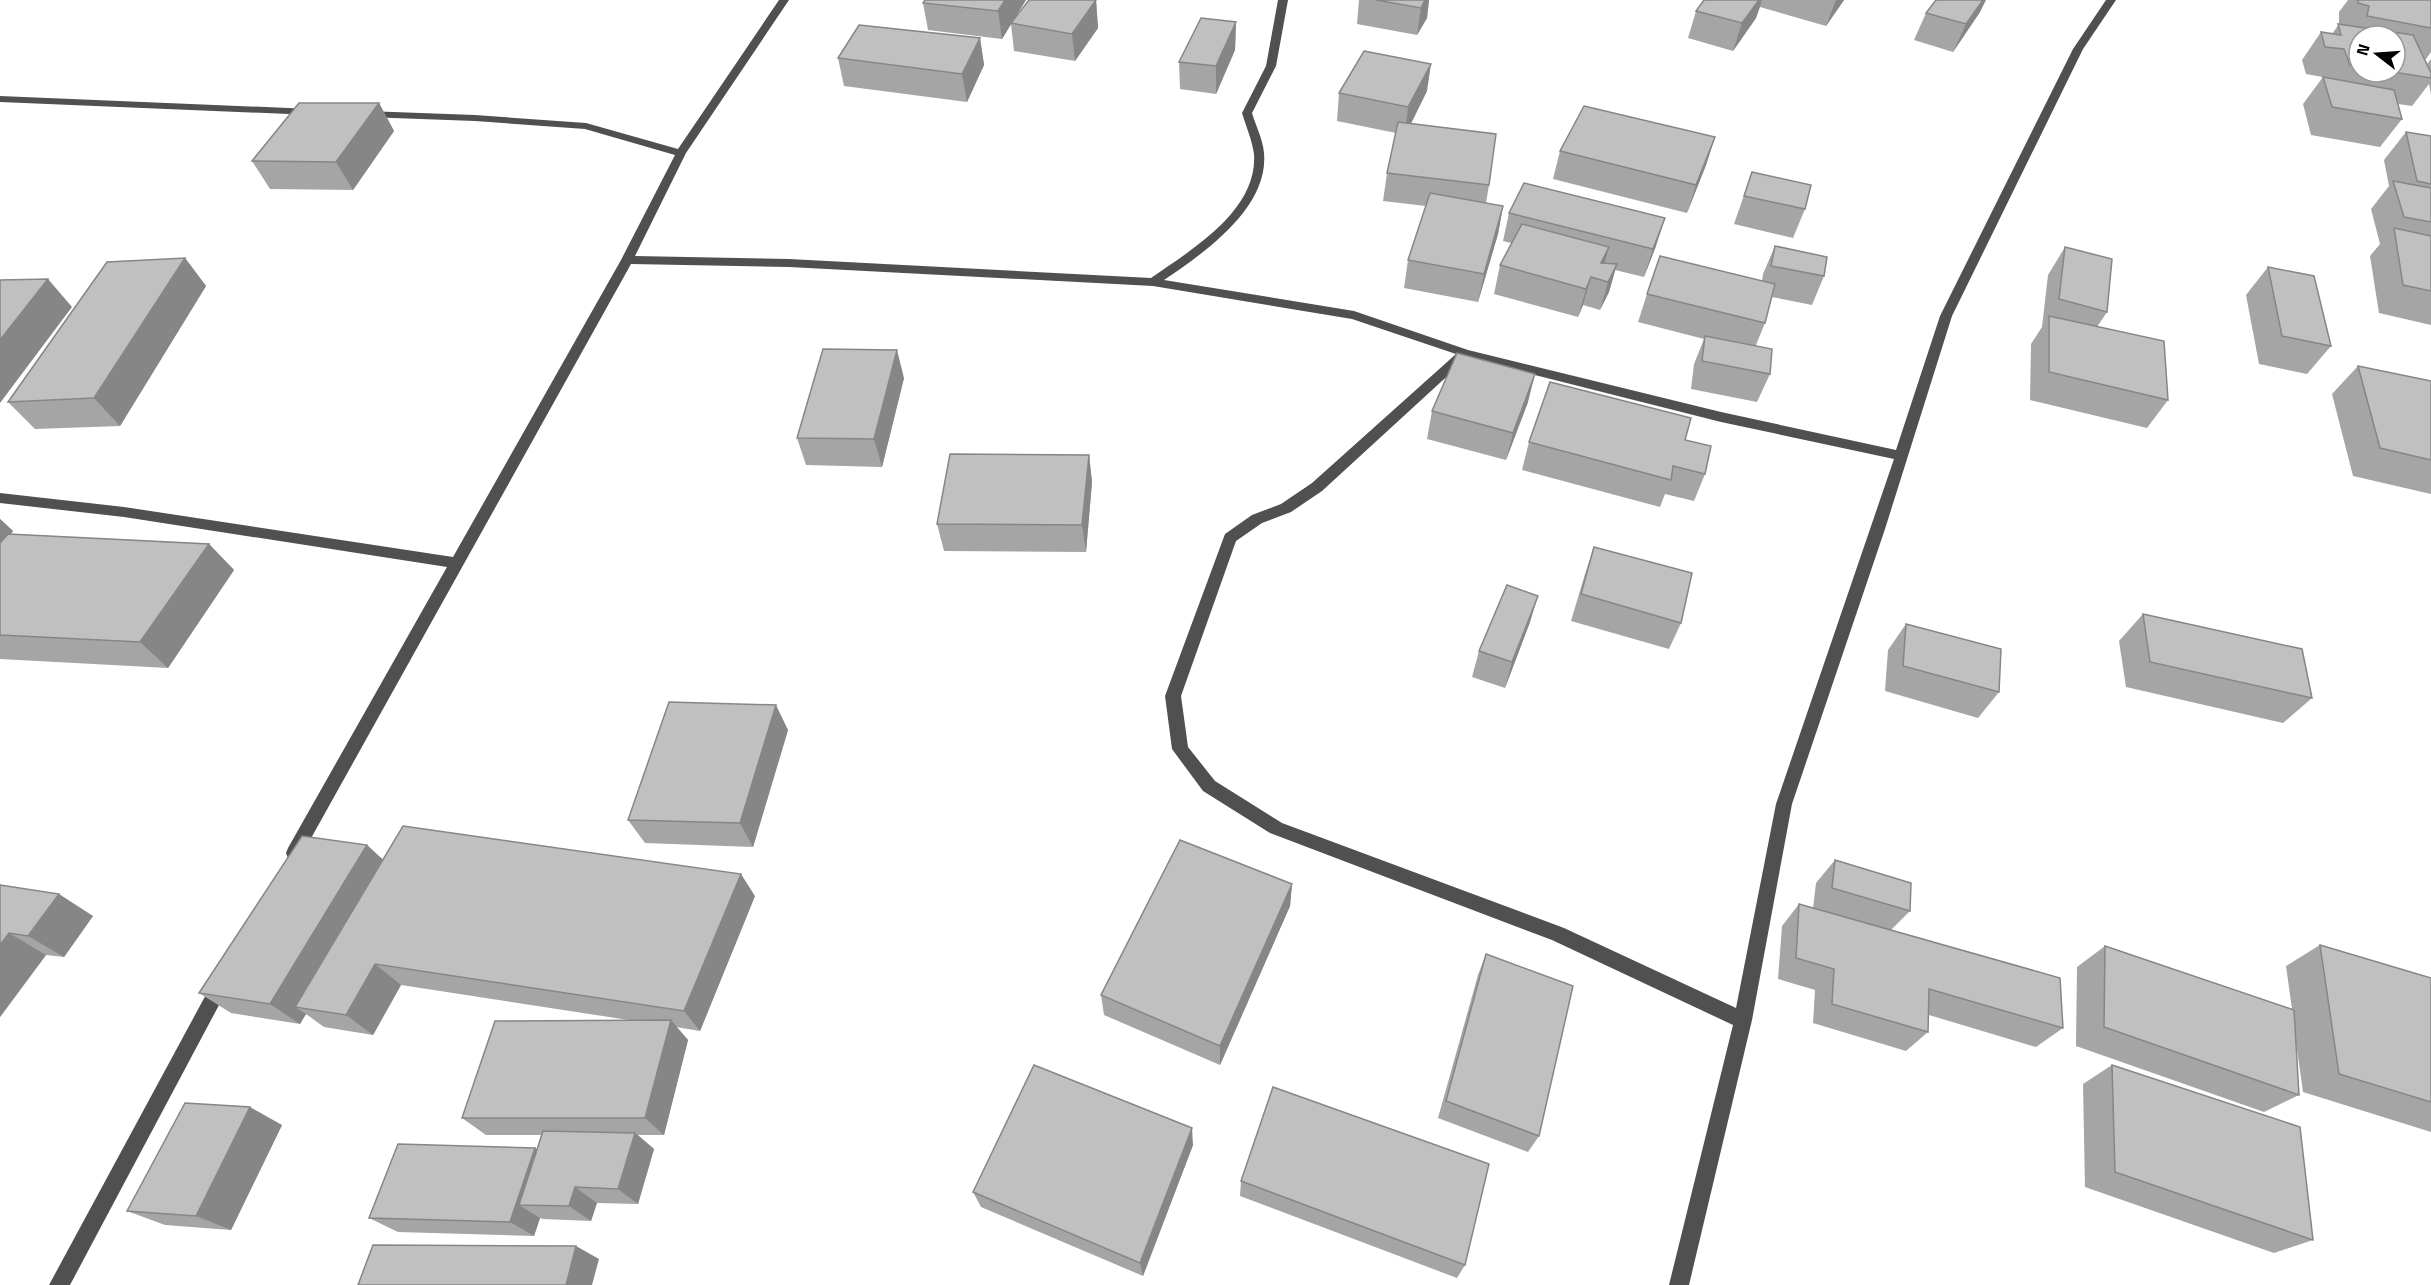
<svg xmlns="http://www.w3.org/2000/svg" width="2431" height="1285" font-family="'Titillium Web',sans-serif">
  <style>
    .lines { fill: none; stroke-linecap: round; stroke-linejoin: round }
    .minor { fill: #505050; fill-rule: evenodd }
    .wall { fill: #a5a5a5; fill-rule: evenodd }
    .shaded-wall { fill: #868686 }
    .building { fill: #c0c0c0; stroke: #868686; stroke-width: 1.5 }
  </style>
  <rect width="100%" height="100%" fill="#fff"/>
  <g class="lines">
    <g class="minor">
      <path d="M779 0H789L686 153 635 256 789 259 1151 278C1191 250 1258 211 1254 154 1252 140 1246 126 1242 113L1266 66 1278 0H1288L1276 66 1252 113C1256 126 1263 140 1264 153 1269 208 1204 253 1164 280L1354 311 1468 350 1721 412 1896 450 1940 316 2073 49 2106 0H2116L2083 49 1952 316 1885 529 1792 804 1752 1020 1689 1285H1669L1733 1025 1552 940 1270 833 1203 791 1172 749 1165 696 1225 534 1252 515 1281 504 1312 483 1456 354 1352 319 1153 286 789 267 631 264 300 858 294 861 288 858 286 853 288 848 447 567 124 517 0 503V493L124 507 453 557 621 260 675 155 585 129 475 121 366 117 361 114 366 111 475 115 586 123 678 149ZM1467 358 1721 422 1894 459 1776 804 1736 1008 1564 928 1282 823 1215 781 1188 747 1181 696 1236 541 1262 523 1291 512 1322 491Z"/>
      <polygon points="0,96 312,109 317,112 312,115 0,102"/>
      <polygon points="221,975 227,978 230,984 227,990 70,1285 49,1285 215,978"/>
    </g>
  </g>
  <g class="wall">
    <polygon points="925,0 1026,0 1014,19 1096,0 1098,28 1075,61 1014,51 1011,24 1002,39 928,30 923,3"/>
    <polygon points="1359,0 1429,0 1427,18 1417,35 1357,24"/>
    <polygon points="1704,0 1844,0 1826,26 1760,7 1756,18 1733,51 1688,38 1696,11"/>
    <path d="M2348 0H2431V52L2426 59H2424L2427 64 2431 59V95L2429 84 2412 106 2398 104 2402 119 2380 147 2311 135 2303 104 2323 77 2306 74 2302 60 2321 32 2332 34 2339 24V12ZM2359 36 2395 72H2359Z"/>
    <polygon points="1980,12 1953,52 1914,40 1926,13"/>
    <polygon points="1236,22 1235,50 1216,94 1180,89 1179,62"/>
    <polygon points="980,38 984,65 967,102 844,86 838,58"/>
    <polygon points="1427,91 1411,124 1489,185 1486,203 1503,206 1498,234 1478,302 1404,288 1408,260 1426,206 1383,201 1387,173 1396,133 1337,121 1339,93"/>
    <polygon points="379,103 394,131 353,190 270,189 252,161"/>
    <polygon points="2406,132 2431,136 2431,325 2379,313 2370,256 2380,244 2371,209 2389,186 2384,160"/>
    <polygon points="1715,137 1706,165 1687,213 1553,179 1560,151"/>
    <polygon points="1752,172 1805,209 1793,238 1734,224"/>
    <polygon points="1509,213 1656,246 1644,277 1615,270 1609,292 1600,310 1583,305 1578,317 1494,294 1500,265 1511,243 1503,241"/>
    <polygon points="1775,246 1824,276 1812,305 1772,297 1765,323 1756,345 1770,374 1757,402 1691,389 1694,364 1704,339 1638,322 1647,294 1762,281 1763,274"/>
    <polygon points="2065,247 2107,312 2097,327 2168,400 2147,428 2030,400 2031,344 2042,327 2048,275"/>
    <polygon points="185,258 206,286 120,426 35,429 8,402"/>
    <polygon points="2268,267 2331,346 2307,374 2259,364 2246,295"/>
    <polygon points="2358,366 2431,381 2431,494 2353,476 2332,394"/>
    <polygon points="904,378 882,467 806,465 797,438"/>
    <polygon points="1528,402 1506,460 1427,439 1432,411"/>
    <polygon points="1685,440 1705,474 1694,501 1665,494 1660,507 1522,470 1529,442"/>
    <polygon points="1089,455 1092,482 1086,552 944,551 937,524"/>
    <polygon points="0,519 13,531 11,534 209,544 234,570 168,668 0,659"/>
    <polygon points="1594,547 1681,623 1669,649 1571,621 1585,574"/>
    <polygon points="2143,614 2312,698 2283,723 2126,687 2119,641"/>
    <polygon points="1530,622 1505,688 1472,677 1479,651"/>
    <polygon points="1906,624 1999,692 1978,718 1885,691 1888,650"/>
    <polygon points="788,730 753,847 645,843 628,820"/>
    <polygon points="367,845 383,860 755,896 700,1031 676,1027 688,1040 664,1135 638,1135 654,1149 638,1204 597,1203 591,1221 543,1219 540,1218 534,1236 398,1232 369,1218 535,1148 537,1150 542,1135 486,1135 462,1118 635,1021 401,985 373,1035 324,1027 306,1014 300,1024 231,1013 199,993"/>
    <polygon points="1835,860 1910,911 1891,930 2063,1028 2036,1047 1929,1015 1928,1032 1906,1051 1813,1023 1815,990 1778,979 1782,926 1799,904 1813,908 1816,883"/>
    <polygon points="1292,884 1290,906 1220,1065 1104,1015 1101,995"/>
    <polygon points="0,885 93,916 64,957 46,955 0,1017"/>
    <polygon points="2320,945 2431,978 2431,1132 2303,1092 2295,1035 2299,1095 2264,1112 2076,1046 2077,967 2105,946 2292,1009 2286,966"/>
    <polygon points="1486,954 1539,1136 1528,1152 1438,1118 1478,975"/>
    <polygon points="2112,1065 2313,1240 2274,1253 2085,1187 2083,1084"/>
    <polygon points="282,1125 231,1230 165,1225 127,1211"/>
    <polygon points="1193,1145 1143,1276 981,1207 973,1192"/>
    <polygon points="1241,1181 1465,1265 1457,1278 1240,1196"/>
  </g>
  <g class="shaded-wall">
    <polygon points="1005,0 1026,0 1002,39 998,11"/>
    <polygon points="1096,0 1098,28 1075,61 1072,34"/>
    <polygon points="1425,0 1429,0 1427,18 1417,35 1421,8"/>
    <polygon points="1759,0 1762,0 1756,18 1733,51 1742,23"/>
    <polygon points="1836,0 1844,0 1826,26"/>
    <polygon points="1983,0 1986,0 1980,12 1953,52 1966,24"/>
    <polygon points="1236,22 1235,50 1216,94 1216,66"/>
    <polygon points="980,38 984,65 967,102 962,74"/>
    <polygon points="1431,64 1427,91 1405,135 1408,107"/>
    <polygon points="379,103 394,131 353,190 336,162"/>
    <polygon points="1715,137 1706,165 1687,213 1696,185"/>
    <polygon points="1503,206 1498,234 1478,302 1484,274"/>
    <polygon points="1665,218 1656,246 1644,277 1653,249"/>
    <polygon points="1609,247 1601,275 1601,263"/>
    <polygon points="185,258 206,286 120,426 94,398"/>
    <polygon points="1617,264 1609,292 1600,310 1608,282"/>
    <polygon points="1591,277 1583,305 1578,317 1586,289"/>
    <polygon points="48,279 72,307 0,403 0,340"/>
    <polygon points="897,350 904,378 882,467 874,439"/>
    <polygon points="1535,374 1528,402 1506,460 1513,433"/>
    <polygon points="1089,455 1092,482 1086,552 1082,525"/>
    <polygon points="0,519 13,531 0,547"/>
    <polygon points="209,544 234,570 168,668 140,642"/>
    <polygon points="1538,596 1530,622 1505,688 1512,662"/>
    <polygon points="776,705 788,730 753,847 740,823"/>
    <polygon points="367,845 392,868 295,1007 306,1014 300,1024 270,1004"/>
    <polygon points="741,874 755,896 700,1031 684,1011"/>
    <polygon points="1292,884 1290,906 1220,1065 1220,1046"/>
    <polygon points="59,894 93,916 64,957 28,936"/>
    <polygon points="9,933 46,955 0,1017 0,945"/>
    <polygon points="375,964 401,985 373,1035 346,1015"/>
    <polygon points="671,1020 688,1040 664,1135 645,1118"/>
    <polygon points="250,1107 282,1125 231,1230 196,1216"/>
    <polygon points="1192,1128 1193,1145 1143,1276 1140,1263"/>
    <polygon points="635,1133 654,1149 638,1204 618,1189"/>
    <polygon points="535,1148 557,1164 519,1205 540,1218 534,1236 510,1222"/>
    <polygon points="575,1187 597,1203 591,1221 569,1206"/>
    <polygon points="576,1246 599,1259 592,1285 566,1285"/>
  </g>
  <g class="building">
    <polygon points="925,0 1005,0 998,11 923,3"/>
    <polygon points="1029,0 1096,0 1072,34 1011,23"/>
    <polygon points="1376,0 1425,0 1421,8"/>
    <polygon points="1704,0 1759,0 1742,23 1696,11"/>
    <polygon points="1936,0 1983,0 1966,24 1926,13"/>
    <polygon points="2358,0 2431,0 2431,28 2367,16 2369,6 2358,3"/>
    <polygon points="1201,18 1236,22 1216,66 1179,62"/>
    <polygon points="2338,24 2413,35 2431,73 2431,78 2393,72 2395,72 2395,36 2359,36 2359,67 2350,65 2344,49 2325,47 2321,32 2341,35"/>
    <polygon points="859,25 980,38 962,74 838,58"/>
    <polygon points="1364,51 1431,64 1408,107 1339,93"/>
    <polygon points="2323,77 2394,90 2402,119 2332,107"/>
    <polygon points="299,103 379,103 336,162 252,161"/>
    <polygon points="1584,106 1715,137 1696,185 1560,151"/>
    <polygon points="1398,122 1496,134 1489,185 1387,173"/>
    <polygon points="2406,132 2431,136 2431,184 2417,181"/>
    <polygon points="1752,172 1811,185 1805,209 1744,196"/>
    <polygon points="2393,181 2431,188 2431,222 2404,217"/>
    <polygon points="1524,183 1665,218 1653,249 1509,213"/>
    <polygon points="1430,193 1503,206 1484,274 1408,260"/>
    <polygon points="1522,224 1609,247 1601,263 1617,264 1608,282 1591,277 1586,289 1500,265"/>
    <polygon points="2394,228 2431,236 2431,291 2403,285"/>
    <polygon points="1775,246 1827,257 1824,276 1771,266"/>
    <polygon points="2065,247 2112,259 2107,312 2059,299"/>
    <polygon points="1660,256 1775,284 1765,323 1647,294"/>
    <polygon points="185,258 94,398 8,402 107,262"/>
    <polygon points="2268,267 2314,276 2331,346 2282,336"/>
    <polygon points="48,279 0,340 0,280"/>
    <polygon points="2049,316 2164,341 2168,400 2049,372"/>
    <polygon points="1705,336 1772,349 1770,374 1702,361"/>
    <polygon points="823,349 897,350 874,439 797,438"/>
    <polygon points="1457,353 1535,374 1513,433 1432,411"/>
    <polygon points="2358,366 2431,381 2431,460 2380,448"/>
    <polygon points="1550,382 1691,418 1685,440 1711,446 1705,474 1673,466 1671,480 1529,442"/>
    <polygon points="950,454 1089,455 1082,525 937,524"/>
    <polygon points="8,534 209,544 140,642 0,635 0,543"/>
    <polygon points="1594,547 1692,573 1681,623 1581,594"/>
    <polygon points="1507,585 1538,596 1512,662 1479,651"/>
    <polygon points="2143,614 2302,649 2312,698 2150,662"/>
    <polygon points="1906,624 2001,649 1999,692 1903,666"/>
    <polygon points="669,702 776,705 740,823 628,820"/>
    <polygon points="403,826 741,874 684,1011 375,964 346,1015 295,1007"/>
    <polygon points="302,836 367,845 270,1004 199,993"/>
    <polygon points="1180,840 1292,884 1220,1046 1101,995"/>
    <polygon points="1835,860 1911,883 1910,911 1832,888"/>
    <polygon points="0,885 59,894 28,936 9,933 0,945"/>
    <polygon points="1799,904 2060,978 2063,1028 1929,989 1928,1032 1832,1004 1834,969 1796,958"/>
    <polygon points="2320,945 2431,978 2431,1102 2339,1074"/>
    <polygon points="2105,946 2294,1010 2299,1095 2104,1027"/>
    <polygon points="1486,954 1573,986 1539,1136 1446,1101"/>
    <polygon points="671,1020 645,1118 462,1118 495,1021"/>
    <polygon points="1034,1065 1192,1128 1140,1263 973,1192"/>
    <polygon points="2112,1065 2300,1127 2313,1240 2115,1172"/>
    <polygon points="1273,1087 1489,1164 1465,1265 1241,1181"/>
    <polygon points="185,1103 250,1107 196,1216 127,1211"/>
    <polygon points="543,1131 635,1133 618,1189 575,1187 569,1206 519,1205"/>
    <polygon points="398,1144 535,1148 510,1222 369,1218"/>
    <polygon points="373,1245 576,1246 566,1285 358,1285"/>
  </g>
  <g transform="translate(2377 54) rotate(287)"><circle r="28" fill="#ffffff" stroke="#999999" stroke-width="1.5"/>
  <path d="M0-4.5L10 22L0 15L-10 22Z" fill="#000000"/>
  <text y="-9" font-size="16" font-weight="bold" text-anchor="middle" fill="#000000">N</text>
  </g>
</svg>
